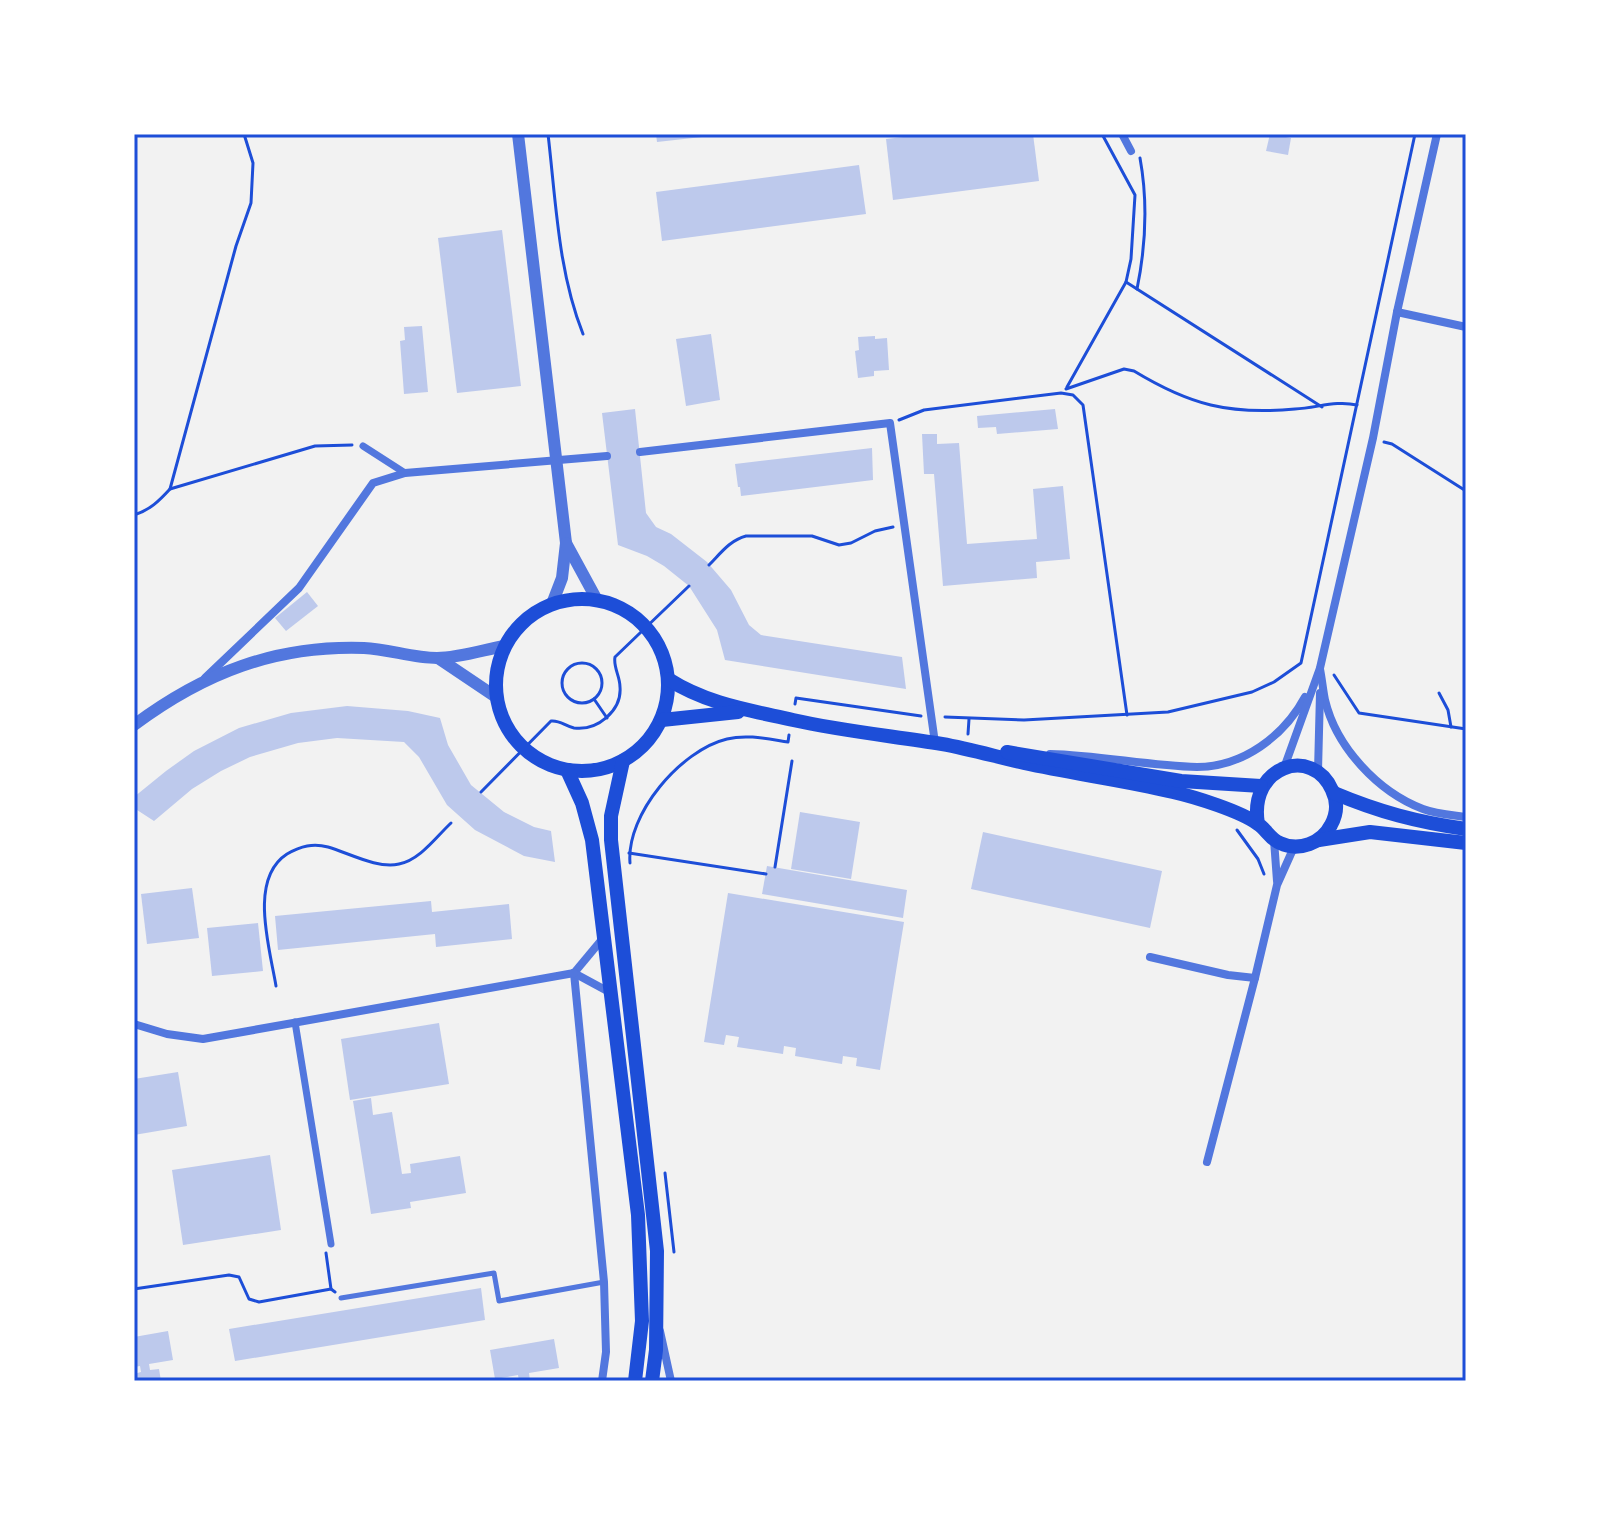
<svg xmlns="http://www.w3.org/2000/svg" width="1600" height="1515" font-family="'Roboto Condensed',sans-serif">
  <style>
    .building { fill: #bdc9ec }
    .lines { fill: none; stroke-linecap: round; stroke-linejoin: round }
    .path { stroke: #1d4ed8; stroke-width: 3 }
    .service { stroke: #5277de; stroke-width: 5 }
    .pedestrian { stroke: #5277de; stroke-width: 7 }
    .minor { stroke: #5277de; stroke-width: 8 }
    .tertiary { stroke: #5277de; stroke-width: 12 }
    .secondary { stroke: #1d4ed8; stroke-width: 14 }
    .neatline { fill: none; stroke: #1d4ed8; stroke-width: 3 }
  </style>
  <rect width="100%" height="100%" fill="#f2f2f2"/>
  <g class="building">
    <polygon points="656,134 711,134 711,136 657,142"/>
    <polygon points="929,134 1033,134 1039,181 893,200 886,139"/>
    <polygon points="1270,134 1291,138 1288,155 1266,151"/>
    <polygon points="859,165 866,214 662,241 656,192"/>
    <polygon points="502,230 521,386 457,393 438,238"/>
    <polygon points="422,326 428,392 404,394 400,341 405,340 404,327"/>
    <polygon points="711,334 720,400 686,406 676,339"/>
    <polygon points="875,336 875,339 887,338 889,370 874,371 874,376 858,378 855,351 859,350 858,337"/>
    <polygon points="635,409 646,513 656,527 671,534 707,562 731,590 749,625 761,635 902,657 906,689 725,660 717,630 689,586 664,566 647,556 618,545 602,413"/>
    <polygon points="1055,409 1058,429 997,434 996,427 978,428 977,416"/>
    <polygon points="922,434 937,434 937,444 959,443 967,544 1037,539 1033,489 1063,486 1070,559 1036,562 1037,578 943,586 934,474 924,474"/>
    <polygon points="872,448 873,480 741,496 740,487 738,487 735,464"/>
    <polygon points="307,592 318,606 286,631 275,618"/>
    <polygon points="347,706 408,711 440,718 448,745 471,785 504,812 534,827 551,831 555,862 524,856 475,830 447,805 419,757 404,742 337,738 298,743 250,757 221,771 192,789 154,821 134,808 134,797 166,771 194,751 239,728 291,713"/>
    <polygon points="800,812 860,822 851,879 791,869"/>
    <polygon points="983,832 1162,871 1150,928 971,889"/>
    <polygon points="767,866 907,890 903,918 762,894"/>
    <polygon points="192,888 199,938 147,944 141,894"/>
    <polygon points="728,893 904,922 880,1070 856,1066 857,1058 843,1056 842,1064 795,1056 796,1048 784,1046 783,1054 737,1047 739,1037 726,1035 724,1045 704,1042"/>
    <polygon points="431,901 432,912 509,904 512,939 436,947 435,934 278,950 275,916"/>
    <polygon points="258,923 263,971 212,976 207,928"/>
    <polygon points="439,1023 449,1084 350,1100 341,1039"/>
    <polygon points="178,1072 187,1126 134,1135 134,1079"/>
    <polygon points="371,1098 373,1115 392,1112 402,1174 411,1173 410,1164 460,1156 466,1193 410,1202 411,1208 371,1214 353,1101"/>
    <polygon points="270,1155 281,1230 183,1245 172,1170"/>
    <polygon points="481,1288 485,1320 235,1361 229,1329"/>
    <polygon points="168,1331 173,1360 149,1364 150,1370 159,1369 161,1381 134,1381 134,1374 141,1372 140,1366 134,1367 134,1337"/>
    <polygon points="554,1339 559,1368 529,1373 530,1381 519,1381 518,1375 495,1379 490,1350"/>
  </g>
  <g class="lines">
    <g class="path">
      <path d="M548 134C556 202 558 271 583 334"/>
      <polyline points="1126,282 1322,407"/>
      <path d="M1137 289C1146 245 1148 202 1140 158"/>
      <polyline points="1067,387 1126,282 1131,259 1135,195 1102,134"/>
      <path d="M1066 389 1124 369 1134 371C1190 405 1229 415 1295 409 1317 408 1336 400 1357 405"/>
      <polyline points="899,420 924,410 1061,393 1073,395 1083,405 1127,715"/>
      <polyline points="1384,442 1392,444 1466,491"/>
      <polyline points="170,489 315,446 352,445"/>
      <path d="M134 515C150 510 159 501 170 489L236 246 251 203 253 163 244 134"/>
      <path d="M709 565C720 554 730 540 746 536H812L839 545 851 543 875 531 893 527"/>
      <circle cx="582" cy="683" r="20"/>
      <polyline points="1334,675 1359,713 1466,729"/>
      <polyline points="1439,693 1448,710 1451,727"/>
      <polyline points="594,699 607,718"/>
      <polyline points="795,704 796,698 921,716"/>
      <polyline points="945,717 1024,720 1168,712 1252,692 1274,682 1301,663 1415,134"/>
      <polyline points="968,734 969,719"/>
      <path d="M481 792 551 721C560 720 565 726 574 728 597 731 622 711 620 687 620 676 613 667 615 657L689 586"/>
      <polyline points="1237,830 1258,859 1264,874"/>
      <polyline points="629,853 766,874"/>
      <path d="M630 863C626 814 681 750 727 739 747 734 768 739 788 742L789 735"/>
      <polyline points="775,867 792,761"/>
      <path d="M276 986C270 949 248 879 287 854 301 846 313 843 328 847 349 853 377 869 399 864 420 860 436 837 451 823"/>
      <polyline points="665,1173 674,1252"/>
      <polyline points="326,1253 331,1289"/>
      <polyline points="134,1289 229,1275 239,1277 249,1299 259,1302 331,1289 335,1292"/>
    </g>
    <polyline class="service" points="341,1298 494,1273 499,1301 604,1282"/>
    <g class="pedestrian">
      <polyline points="363,446 405,473"/>
      <polyline points="295,1022 331,1244"/>
    </g>
    <g class="minor">
      <polyline points="1122,134 1131,151"/>
      <polyline points="1397,312 1466,327"/>
      <polyline points="640,452 890,423 935,743"/>
      <path d="M1320 669C1322 679 1323 690 1325 700 1336 747 1378 792 1423 809 1436 814 1452 815 1466 817"/>
      <polyline points="205,678 299,588 373,483 405,473 607,456"/>
      <path d="M1050 754C1099 755 1149 766 1197 767 1243 767 1284 736 1305 697"/>
      <polyline points="1284,768 1320,668 1373,438 1397,312 1437,134"/>
      <polyline points="1318,771 1320,693"/>
      <polyline points="1274,840 1277,881"/>
      <polyline points="1150,957 1228,975 1255,978 1277,885 1294,847"/>
      <polyline points="574,973 604,1282 606,1352 602,1381"/>
      <polyline points="574,973 604,937"/>
      <polyline points="574,973 611,993"/>
      <polyline points="134,1024 167,1034 203,1039 574,973"/>
      <polyline points="1207,1162 1255,978"/>
      <polyline points="660,1331 671,1381"/>
    </g>
    <g class="tertiary">
      <polyline points="518,134 566,543 562,578 552,604"/>
      <polyline points="566,543 597,600"/>
      <polyline points="438,658 496,697"/>
      <path d="M134 725C204 673 275 645 364 648 388 649 413 658 437 658 458 658 483 650 504 646"/>
    </g>
    <g class="secondary">
      <circle cx="582" cy="685" r="86"/>
      <path d="M668 679C707 704 749 710 793 720 842 731 893 736 942 744 970 749 997 757 1024 763 1074 774 1124 780 1173 792 1195 797 1240 811 1258 824 1266 829 1270 839 1280 843 1299 852 1322 843 1331 825 1337 814 1338 802 1332 790 1312 745 1248 766 1258 824"/>
      <polyline points="662,720 738,712"/>
      <polyline points="1007,752 1181,781 1261,786"/>
      <polyline points="623,761 611,816 611,840 657,1251 656,1350 652,1381"/>
      <polyline points="567,770 582,803 592,840 638,1215 642,1321 635,1381"/>
      <path d="M1334 793C1379 812 1417 822 1466 829"/>
      <polyline points="1319,840 1370,832 1466,843"/>
    </g>
  </g>
  <rect width="1600" height="1515" fill="none" stroke="#ffffff" stroke-width="272"/>
  <rect x="136" y="136" width="1328" height="1243" class="neatline"/>
</svg>
